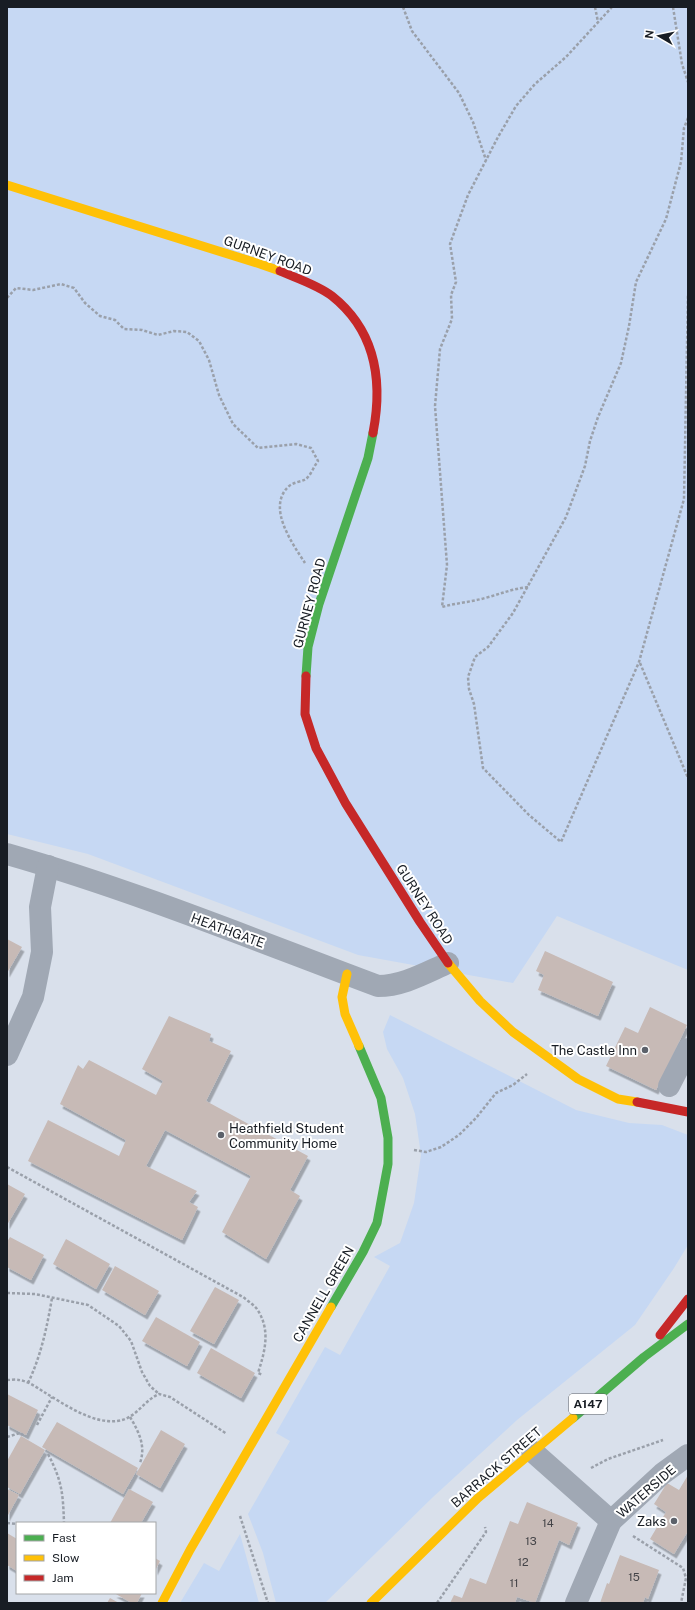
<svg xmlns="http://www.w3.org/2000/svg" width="695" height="1610" font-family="'Public Sans',sans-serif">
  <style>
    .green { fill: #c6d8f3 }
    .building { fill: #c7bab6; filter: url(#shadow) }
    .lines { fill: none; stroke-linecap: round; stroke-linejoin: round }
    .path { stroke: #9aa0aa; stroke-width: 2.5; stroke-dasharray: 3 2; stroke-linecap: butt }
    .street { stroke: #a0a8b4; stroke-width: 22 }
    .fast { stroke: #4caf50; stroke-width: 9 }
    .slow { stroke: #ffc107; stroke-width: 9 }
    .jam { stroke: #c62828; stroke-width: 9 }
    .poi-dot { fill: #5c616a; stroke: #fff; stroke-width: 1.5 }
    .labels { text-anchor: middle; stroke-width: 4; stroke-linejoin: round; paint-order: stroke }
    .number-label { font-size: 11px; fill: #444448 }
    .shield { fill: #fff; stroke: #5d6166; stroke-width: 1 }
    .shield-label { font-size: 12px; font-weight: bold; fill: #181d24 }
    .street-label { font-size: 13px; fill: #181d24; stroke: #fff }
    .poi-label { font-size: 13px; fill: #181d24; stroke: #fff; text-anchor: end }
  </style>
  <defs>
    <filter id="shadow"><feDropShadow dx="2.5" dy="4.5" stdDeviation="0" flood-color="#0004"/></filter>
  </defs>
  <rect width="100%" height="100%" fill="#d9e0eb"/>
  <g class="green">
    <polygon points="7,7 688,7 688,970 557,916 513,983 358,955 88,854 7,834"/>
    <polygon points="390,1015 576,1110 629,1123 662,1125 688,1135 688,1245 674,1268 635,1325 517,1420 433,1497 325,1603 276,1603 263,1553 248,1514 290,1441 276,1433 325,1347 340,1355 390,1266 374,1257 400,1243 414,1203 421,1155 415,1114 403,1078 387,1049 383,1032"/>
    <polygon points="240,1534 259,1603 180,1603 204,1563 219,1571"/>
  </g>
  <g class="building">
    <polygon points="7,939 22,947 7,973"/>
    <polygon points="545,951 613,982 598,1016 538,990 544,975 536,971"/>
    <polygon points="650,1007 687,1025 656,1090 606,1066 625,1027 638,1033"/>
    <polygon points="169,1016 211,1034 209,1041 231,1051 206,1101 308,1156 290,1190 300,1196 266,1259 222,1232 251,1176 165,1130 146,1166 197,1191 189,1202 198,1207 182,1240 28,1161 48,1120 119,1156 126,1140 60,1104 78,1065 83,1069 89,1060 156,1095 163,1081 142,1069"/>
    <polygon points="7,1184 25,1194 7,1225"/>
    <polygon points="10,1237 44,1255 31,1280 7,1267 7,1242"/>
    <polygon points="66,1239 110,1264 96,1289 53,1264"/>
    <polygon points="115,1266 159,1291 145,1315 102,1290"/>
    <polygon points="215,1287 239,1300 214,1344 190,1331"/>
    <polygon points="156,1317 200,1342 187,1366 142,1341"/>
    <polygon points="211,1348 255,1373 241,1398 197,1373"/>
    <polygon points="7,1394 38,1410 26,1435 7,1425"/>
    <polygon points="57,1422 138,1468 123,1494 42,1447"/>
    <polygon points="161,1430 185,1444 160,1488 136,1474"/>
    <polygon points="21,1436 45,1450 20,1494 7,1487 7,1461"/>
    <polygon points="688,1475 688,1531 674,1554 650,1539 666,1512 654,1504 667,1483 679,1490"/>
    <polygon points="7,1489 19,1495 7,1517"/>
    <polygon points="129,1489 153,1502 141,1523 110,1523"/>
    <polygon points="527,1502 578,1523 569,1545 559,1540 535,1603 517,1597 515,1603 450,1603 454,1595 462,1598 470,1578 486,1584 510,1521 518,1524"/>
    <polygon points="7,1533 17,1539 17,1571 7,1565"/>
    <polygon points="620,1555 659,1570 648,1599 645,1597 643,1603 600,1603 607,1583 609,1584"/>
    <polygon points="155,1558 160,1561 155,1571"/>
    <polygon points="114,1593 142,1593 137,1603 132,1603"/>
    <polygon points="110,1598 119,1603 107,1603"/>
  </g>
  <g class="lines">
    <g class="path">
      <polyline points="403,7 412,31 459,93 473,122 486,160"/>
      <polyline points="595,7 598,22"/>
      <polyline points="673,7 682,64 688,82"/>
      <polyline points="688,118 684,128 681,162 666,219 636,282 629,326 621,363 598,417 590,441 585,466 566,517 513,613 488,647 475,657 468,677 469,689 474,704 483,768 529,815 561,842 639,662 684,499 688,294"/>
      <path d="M7 298 16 288 33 290 61 284 74 288 85 303 100 316 115 320 124 329 142 330 158 335 174 331 187 332 199 341 209 360 219 395 233 424 258 448 296 444 311 448 318 461C314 466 311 475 306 479 301 482 293 482 288 487 267 508 292 543 305 563"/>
      <path d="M528 587C512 589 500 594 485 598 471 602 456 603 442 607L447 565 435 406 440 349 452 319 451 295 456 282 450 244 468 195 498 137 516 106 535 84 566 57 612 7"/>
      <polyline points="640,663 688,778"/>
      <polyline points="414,1150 426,1152 441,1147 459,1135 476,1118 496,1093 513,1085 527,1074"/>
      <path d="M7 1167 243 1297C248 1301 254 1305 257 1309 271 1330 265 1351 258 1373L263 1375"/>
      <polyline points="7,1293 35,1294 88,1305 119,1326 131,1341 142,1372 150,1386 159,1394"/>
      <path d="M7 1380C11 1380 16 1379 19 1380 28 1381 36 1387 44 1392 64 1404 92 1424 117 1421 136 1419 143 1401 159 1394L170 1397 227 1434"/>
      <path d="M28 1383C41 1356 47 1327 52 1298"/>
      <path d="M130 1417C139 1432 146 1446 140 1463"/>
      <polyline points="37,1425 52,1397"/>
      <polyline points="7,1437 20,1433 23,1435"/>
      <path d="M48 1454C62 1481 63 1493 64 1523"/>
      <polyline points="591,1468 608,1459 663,1440"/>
      <polyline points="240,1516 268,1603"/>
      <polyline points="7,1523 17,1524"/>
      <polyline points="633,1536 683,1568 686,1578 681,1603"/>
      <polyline points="437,1603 486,1532 485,1527"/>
    </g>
    <g class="street">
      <path d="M7 854C133 890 255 940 378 986 403 986 425 973 448 963"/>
      <polyline points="7,1055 33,997 42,952 40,907 48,866"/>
      <polyline points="669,1086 688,1049"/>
      <polyline points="532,1451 611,1521 662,1474 688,1455"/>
      <polyline points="576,1603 611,1521"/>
    </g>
    <g class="fast">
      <polyline points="306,676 308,647 319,604 368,458 373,433"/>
      <polyline points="331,1307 363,1252 377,1223 388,1164 388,1138 381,1098 359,1046"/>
      <polyline points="573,1418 644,1357 688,1324"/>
    </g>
    <g class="slow">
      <polyline points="7,185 260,264 280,271"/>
      <polyline points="448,963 480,1001 513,1032 578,1079 618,1099 637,1102"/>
      <polyline points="347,974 342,997 345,1014 359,1046"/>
      <polyline points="162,1603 190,1550 331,1307"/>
      <polyline points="371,1603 478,1498 573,1418"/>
    </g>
    <g class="jam">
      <path d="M280 271C296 278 318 285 332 296 376 331 383 381 373 433"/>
      <polyline points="306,676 305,714 316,748 346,804 420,922 448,963"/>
      <polyline points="637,1102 688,1112"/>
      <polyline points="660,1335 688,1299"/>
    </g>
  </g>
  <g class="poi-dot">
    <circle cx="645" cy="1050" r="4"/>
    <circle cx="221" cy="1135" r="4"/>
    <circle cx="674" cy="1521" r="4"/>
  </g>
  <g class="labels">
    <g class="number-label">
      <text x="548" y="1527">14</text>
      <text x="531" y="1545">13</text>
      <text x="523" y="1566">12</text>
      <text x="634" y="1581">15</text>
      <text x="514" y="1587">11</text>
    </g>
    <rect class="shield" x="569" y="1394" width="38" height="20" rx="3"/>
    <g class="shield-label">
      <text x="588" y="1408">A147</text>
    </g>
    <g class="street-label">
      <text transform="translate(268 255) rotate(20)" y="5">GURNEY ROAD</text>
      <text transform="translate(309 603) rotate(-75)" y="5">GURNEY ROAD</text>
      <text transform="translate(425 904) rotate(57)" y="5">GURNEY ROAD</text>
      <text transform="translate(228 930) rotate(20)" y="5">HEATHGATE</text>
      <text transform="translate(323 1294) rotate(-60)" y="5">CANNELL GREEN</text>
      <text transform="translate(496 1467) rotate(-41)" y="5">BARRACK STREET</text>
      <text transform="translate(646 1491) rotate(-41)" y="5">WATERSIDE</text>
    </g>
    <g class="poi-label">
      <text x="637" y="1055">The Castle Inn</text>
      <text x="229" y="1133" text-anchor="start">Heathfield Student<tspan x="229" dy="15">Community Home</tspan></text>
      <text x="666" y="1526">Zaks</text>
    </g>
  </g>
  <rect width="695" height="1610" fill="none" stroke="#181d24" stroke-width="16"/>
  <rect x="16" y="1522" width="140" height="72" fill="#ffffff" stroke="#a3a5a7"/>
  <rect x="24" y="1535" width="20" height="6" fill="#4caf50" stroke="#a3a5a7"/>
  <text x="52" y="1542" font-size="12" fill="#181d24">Fast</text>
  <rect x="24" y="1555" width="20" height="6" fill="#ffc107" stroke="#a3a5a7"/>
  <text x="52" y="1562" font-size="12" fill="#181d24">Slow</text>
  <rect x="24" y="1575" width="20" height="6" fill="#c62828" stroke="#a3a5a7"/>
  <text x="52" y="1582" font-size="12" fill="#181d24">Jam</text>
  <g transform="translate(659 36) rotate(279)" stroke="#ffffff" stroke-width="3" paint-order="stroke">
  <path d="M0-3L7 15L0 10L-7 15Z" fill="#181d24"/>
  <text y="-6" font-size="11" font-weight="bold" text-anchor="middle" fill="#181d24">N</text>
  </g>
</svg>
